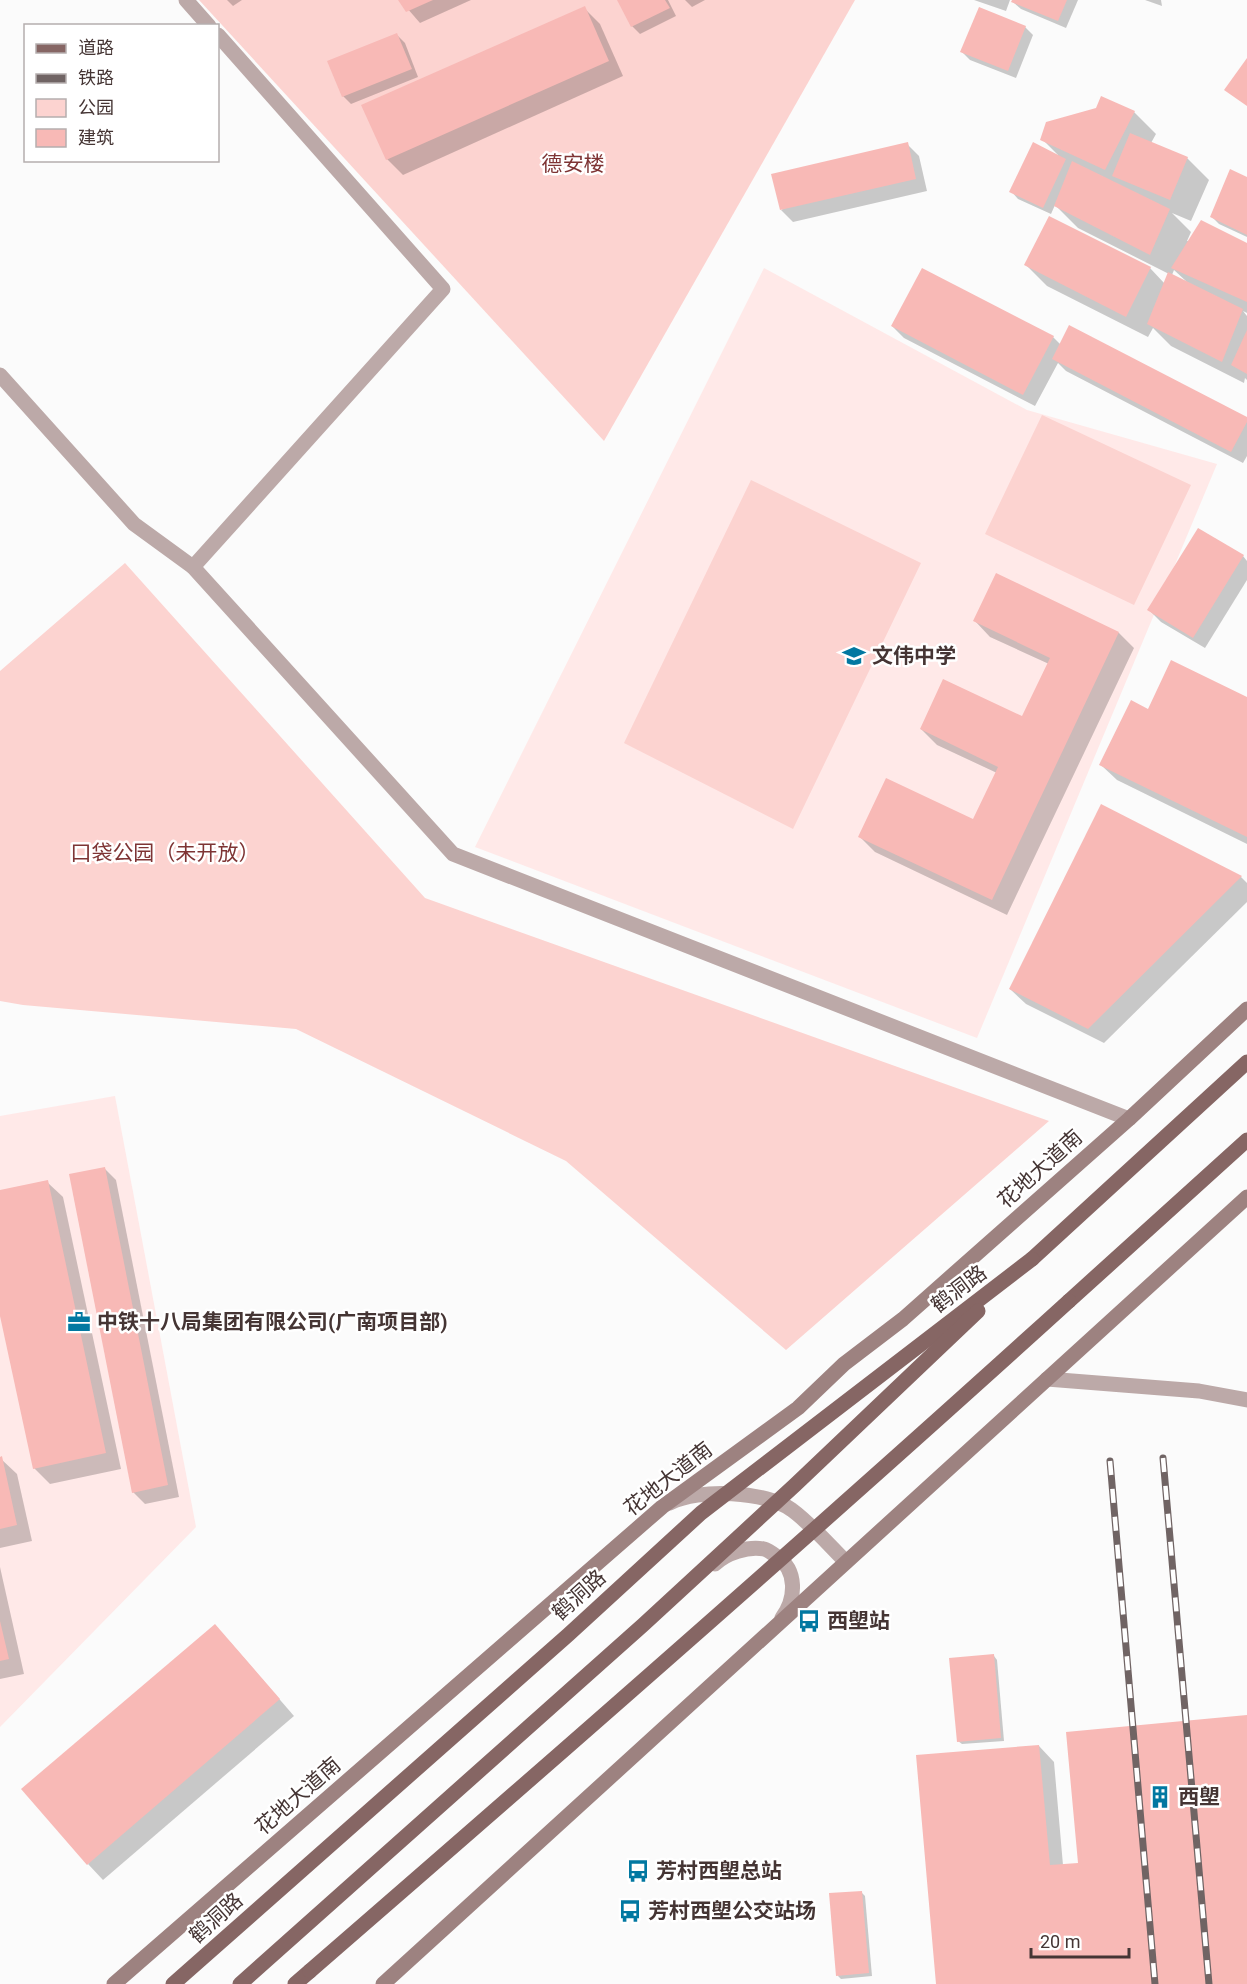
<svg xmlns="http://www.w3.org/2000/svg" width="1247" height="1984" font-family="Roboto,'Noto Sans SC',sans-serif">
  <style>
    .built { fill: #ffe9e8 }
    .green { fill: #fcd3d0 }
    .shadow { fill: #0003; fill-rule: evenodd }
    .building { fill: #f8b9b6 }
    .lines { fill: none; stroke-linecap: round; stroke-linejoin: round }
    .service { stroke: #bca9a8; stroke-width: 15 }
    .minor { stroke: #bca9a8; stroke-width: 15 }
    .tertiary { stroke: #bca9a8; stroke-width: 15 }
    .secondary { stroke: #9d8280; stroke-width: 15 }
    .primary { stroke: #866664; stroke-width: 15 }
    .rail-casing { stroke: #706464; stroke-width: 7 }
    .rail { stroke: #fff; stroke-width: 4.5; stroke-dasharray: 14; stroke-linecap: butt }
    .primary-bridge { stroke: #866664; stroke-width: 15 }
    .labels { text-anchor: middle; stroke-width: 5; stroke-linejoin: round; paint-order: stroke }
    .park-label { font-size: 21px; fill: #7e3434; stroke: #fff }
    .poi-label { font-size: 21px; font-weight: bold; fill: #453534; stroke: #fff; text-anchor: start }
    .street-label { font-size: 21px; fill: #453534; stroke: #fff }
  </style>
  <rect width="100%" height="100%" fill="#fbfbfb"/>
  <g class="built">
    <polygon points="764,268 1027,410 1217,464 977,1038 475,847"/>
    <polygon points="115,1096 196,1527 0,1727 0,1116"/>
  </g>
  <g class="green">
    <polygon points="199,0 855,0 604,441"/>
    <polygon points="1042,415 1191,485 1134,605 985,534"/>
    <polygon points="751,480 921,563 793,829 624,743"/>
    <polygon points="125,563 425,898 1049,1121 786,1350 566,1161 296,1029 23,1005 0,1001 0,671"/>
  </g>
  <g class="shadow">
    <polygon points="227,0 242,0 233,6"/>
    <polygon points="400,0 471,0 420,23"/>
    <polygon points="619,0 668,0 676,16 640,34 632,26"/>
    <polygon points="685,0 705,0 692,7"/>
    <polygon points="974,0 1010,0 1006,11"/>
    <polygon points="1014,0 1078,0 1066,28 1021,9 1013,2"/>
    <polygon points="1145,0 1161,0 1162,6"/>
    <polygon points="584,8 600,24 623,76 403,175 387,159"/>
    <polygon points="1025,27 1033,35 1016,78 970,60 962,52"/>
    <polygon points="397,35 405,43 418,77 351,104 343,96"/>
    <path d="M1134 112 1156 134 1151 143 1187 158 1209 180 1191 221 1172 213 1191 232 1187 241 1247 245V313L1243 311 1247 316V380L1245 378 1244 383 1171 346 1153 328 1148 337 1047 286 1026 265 1150 268 1165 284 1169 274 1078 228 1055 205 1051 214 1018 199 1011 191 1058 155 1042 139ZM1174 270 1187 282 1172 275Z"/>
    <polygon points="907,144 919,156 927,191 793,222 781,210"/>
    <polygon points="1247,179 1247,237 1219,224 1211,216"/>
    <polygon points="922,270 1053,337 1061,345 1247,419 1247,456 1243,463 1066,371 1058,363 1035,406 904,338 892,326"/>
    <polygon points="1243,556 1247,561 1247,580 1205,648 1161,622 1149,610"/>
    <polygon points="975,621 1119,633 1134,648 1007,915 875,852 860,837 974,821 997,773 937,745 921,729 1023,718 1049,664 990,637"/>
    <polygon points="1247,699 1247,844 1117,780 1101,765 1148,711"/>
    <polygon points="1101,806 1241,877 1247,883 1247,902 1104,1043 1026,1004 1010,989"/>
    <polygon points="104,1168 116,1180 179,1497 145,1504 133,1492"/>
    <polygon points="47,1182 63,1197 121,1469 50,1484 34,1468 0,1309 0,1192"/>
    <polygon points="0,1458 17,1474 32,1541 0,1548"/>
    <polygon points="0,1567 24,1674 0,1679"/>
    <polygon points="230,1642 294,1716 103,1880 88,1864"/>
    <polygon points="994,1656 997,1660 1004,1741 962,1744 958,1741"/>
    <polygon points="1247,1716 1247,1984 938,1984 1039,1746 1054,1762 1063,1865 1080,1864"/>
    <polygon points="861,1892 865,1896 872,1976 841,1979 838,1976"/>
  </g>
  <g class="building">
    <polygon points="398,0 433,0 406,12"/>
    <polygon points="617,0 665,0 670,8 631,27"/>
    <polygon points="1012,0 1067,0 1058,21 1011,2"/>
    <polygon points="585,6 609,61 386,160 361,105"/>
    <polygon points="979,7 1026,26 1008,71 960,52"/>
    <polygon points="397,33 412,69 342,97 327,61"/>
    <polygon points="1247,58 1247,106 1224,90"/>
    <polygon points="1101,96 1135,111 1105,170 1040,140 1046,122 1096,108"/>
    <polygon points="1130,133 1188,157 1170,200 1112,176"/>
    <polygon points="908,142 916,179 780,210 771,174"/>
    <polygon points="1033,142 1066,159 1043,208 1009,192"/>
    <polygon points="1072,161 1170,209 1150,255 1054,206"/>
    <polygon points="1230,169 1247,177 1247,235 1210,217"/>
    <polygon points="1049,216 1151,267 1126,317 1024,265"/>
    <polygon points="1201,220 1247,243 1247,302 1171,268"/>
    <polygon points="922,268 1054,336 1023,395 891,326"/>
    <polygon points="1168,272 1243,309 1222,362 1147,324"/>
    <polygon points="1069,325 1247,417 1247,422 1231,452 1052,359"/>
    <polygon points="1247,330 1247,374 1231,365"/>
    <polygon points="1198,528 1244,555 1193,638 1147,610"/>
    <polygon points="996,573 1119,632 992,900 858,837 886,778 973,819 998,767 920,729 943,679 1022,716 1050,658 973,621"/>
    <polygon points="1171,660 1247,697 1247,837 1099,765 1131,700 1148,709"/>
    <polygon points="1101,804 1242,876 1088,1029 1009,989"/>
    <polygon points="105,1167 168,1485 132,1493 69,1174"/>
    <polygon points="48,1180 106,1453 33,1469 0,1316 0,1190"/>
    <polygon points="2,1456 17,1525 0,1529 0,1457"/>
    <polygon points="0,1621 9,1659 0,1661"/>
    <polygon points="215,1624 280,1699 87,1865 21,1789"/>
    <polygon points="994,1654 1001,1738 957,1742 949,1658"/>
    <polygon points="1247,1715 1247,1984 936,1984 916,1755 1039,1745 1050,1865 1078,1863 1066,1732"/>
    <polygon points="862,1891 869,1973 836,1976 829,1893"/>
  </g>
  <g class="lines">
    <g class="service">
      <polyline points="0,375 134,524 193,567"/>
      <polyline points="1047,1379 1199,1391 1247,1400"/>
    </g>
    <g class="minor">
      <polyline points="186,0 209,26"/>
      <polyline points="218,35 443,289 193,567 453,854 1129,1119"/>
      <path d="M715 1564C726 1553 748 1546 764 1549 768 1550 772 1553 776 1556 798 1570 796 1599 782 1618"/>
    </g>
    <path class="tertiary" d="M670 1503C698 1488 767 1491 792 1510 810 1523 830 1546 846 1562"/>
    <g class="secondary">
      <polyline points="114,1984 662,1507 798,1408 844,1364 903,1319 1129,1119 1247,1009"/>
      <polyline points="383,1984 1247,1197"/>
    </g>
    <g class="primary">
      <polyline points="1032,1259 1247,1062"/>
      <polyline points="1069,1301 1247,1140"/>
      <polyline points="295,1984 310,1971"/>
    </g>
    <g class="rail-casing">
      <g id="rail">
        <polyline points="1163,1458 1209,1984"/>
        <polyline points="1110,1461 1155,1984"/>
      </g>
    </g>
    <use href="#rail" class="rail"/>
    <g class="primary-bridge">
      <path d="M310 1971C565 1750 819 1528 1069 1301"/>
      <polyline points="173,1984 568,1635 701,1513 1032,1259"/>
      <polyline points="240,1984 643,1625 795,1485 978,1311"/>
    </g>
  </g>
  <defs>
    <g id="school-bare" transform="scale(1.8)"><path d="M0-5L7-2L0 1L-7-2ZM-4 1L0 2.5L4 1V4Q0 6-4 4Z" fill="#0278a1" stroke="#fff" stroke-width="2.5" paint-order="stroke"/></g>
    <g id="office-bare" transform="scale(1.8)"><path d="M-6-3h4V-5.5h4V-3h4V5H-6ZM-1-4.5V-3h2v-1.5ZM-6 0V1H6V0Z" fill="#0278a1" stroke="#fff" stroke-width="2.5" paint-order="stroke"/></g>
    <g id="bus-bare" transform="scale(1.8)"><path d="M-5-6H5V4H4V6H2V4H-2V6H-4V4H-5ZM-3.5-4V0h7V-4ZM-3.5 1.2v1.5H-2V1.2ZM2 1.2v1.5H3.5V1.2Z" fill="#0278a1" stroke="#fff" stroke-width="2.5" paint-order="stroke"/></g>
    <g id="building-bare" transform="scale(1.8)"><path d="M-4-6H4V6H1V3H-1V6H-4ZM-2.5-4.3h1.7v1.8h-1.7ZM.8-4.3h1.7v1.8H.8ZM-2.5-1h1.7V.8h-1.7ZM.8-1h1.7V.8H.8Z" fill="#0278a1" stroke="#fff" stroke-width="2.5" paint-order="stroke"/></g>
  </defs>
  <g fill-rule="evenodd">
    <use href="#school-bare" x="854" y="656"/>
    <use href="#office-bare" x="79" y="1322"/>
    <use href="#bus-bare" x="809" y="1621"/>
    <use href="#building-bare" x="1160" y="1797"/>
    <use href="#bus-bare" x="638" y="1871"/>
    <use href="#bus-bare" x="630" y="1911"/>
  </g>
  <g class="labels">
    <g class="park-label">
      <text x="573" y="171">德安楼</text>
      <text x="165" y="860">口袋公园（未开放）</text>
    </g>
    <g class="poi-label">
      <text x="872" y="663">文伟中学</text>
      <text x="97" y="1329">中铁十八局集团有限公司(广南项目部)</text>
      <text x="827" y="1628">西塱站</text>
      <text x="1178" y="1804">西塱</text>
      <text x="656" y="1878">芳村西塱总站</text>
      <text x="648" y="1918">芳村西塱公交站场</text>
    </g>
    <g class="street-label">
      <text transform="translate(1040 1169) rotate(-42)" y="7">花地大道南</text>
      <text transform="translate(959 1289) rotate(-37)" y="7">鹤洞路</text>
      <text transform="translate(668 1479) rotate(-38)" y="7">花地大道南</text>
      <text transform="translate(579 1595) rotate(-42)" y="7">鹤洞路</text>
      <text transform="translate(298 1796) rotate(-41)" y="7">花地大道南</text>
      <text transform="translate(216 1918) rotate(-42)" y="7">鹤洞路</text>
    </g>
  </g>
  <rect x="24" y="24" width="195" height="138" fill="#ffffff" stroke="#b5aeae" stroke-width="1.5"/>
  <rect x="36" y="44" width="30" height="9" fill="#866664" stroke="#b5aeae" stroke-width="1.5"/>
  <text x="78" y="54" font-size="18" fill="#453534">道路</text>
  <rect x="36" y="74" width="30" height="9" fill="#706464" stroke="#b5aeae" stroke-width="1.5"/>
  <text x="78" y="84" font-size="18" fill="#453534">铁路</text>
  <rect x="36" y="99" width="30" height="18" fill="#fcd3d0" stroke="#b5aeae" stroke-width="1.5"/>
  <text x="78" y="114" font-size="18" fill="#453534">公园</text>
  <rect x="36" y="129" width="30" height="18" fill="#f8b9b6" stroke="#b5aeae" stroke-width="1.5"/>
  <text x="78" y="144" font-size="18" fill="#453534">建筑</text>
  <path d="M1031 1948v9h98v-9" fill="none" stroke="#453534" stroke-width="3"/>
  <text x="1040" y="1948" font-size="18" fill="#453534" stroke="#ffffff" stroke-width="4.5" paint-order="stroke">20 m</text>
</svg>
